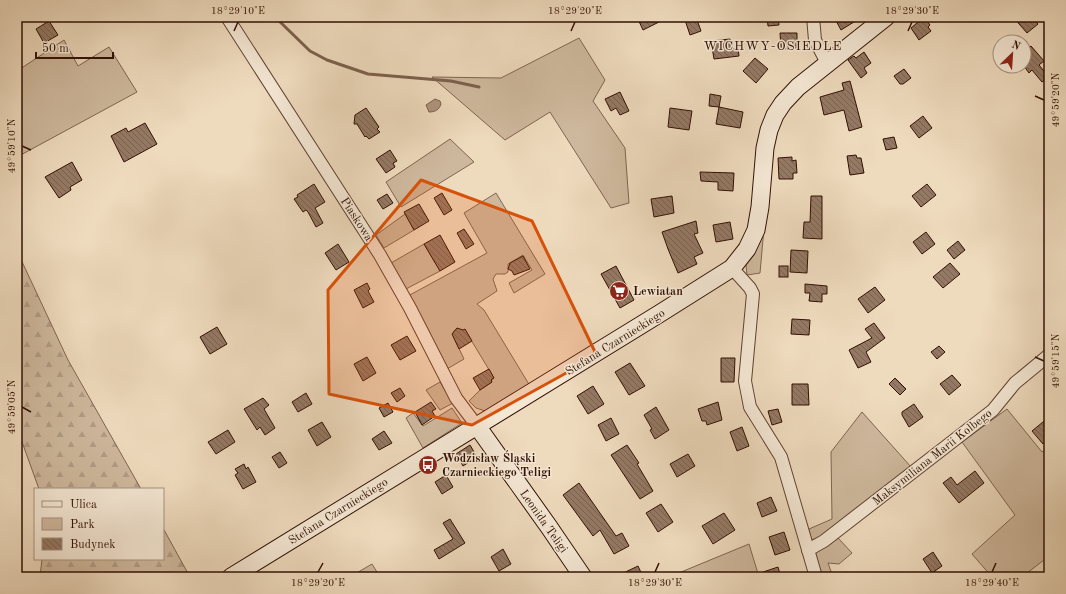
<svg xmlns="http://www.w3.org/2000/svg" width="1066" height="594" font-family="'Old Standard TT',serif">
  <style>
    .green { fill: #ceb89d; stroke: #806450 }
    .forest { fill: url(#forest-firs); stroke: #806450 }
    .water { fill: #ae957e; stroke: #7c604d }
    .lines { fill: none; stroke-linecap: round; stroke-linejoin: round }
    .stream { stroke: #7c604d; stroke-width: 3 }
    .building { fill: url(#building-back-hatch); stroke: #321003 }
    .street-casing { stroke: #614232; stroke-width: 14 }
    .secondary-casing { stroke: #321003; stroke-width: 19 }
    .street { stroke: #f4e7d4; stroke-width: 12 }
    .secondary { stroke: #f4e7d4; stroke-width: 17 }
    .marked { fill: #d6520b; fill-opacity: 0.2; stroke: #d6520b; stroke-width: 3; stroke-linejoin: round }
    .ticks { fill: none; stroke: #321003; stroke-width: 1.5 }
    .labels { text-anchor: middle; stroke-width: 3; stroke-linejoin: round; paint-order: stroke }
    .street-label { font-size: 12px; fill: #321003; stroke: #f4e7d4 }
    .poi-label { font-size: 12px; font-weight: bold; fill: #321003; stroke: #f4e7d4; text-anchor: start }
    .neighbourhood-label { font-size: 13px; letter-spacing: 1px; fill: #321003; stroke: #f4e7d4 }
    .neatline { fill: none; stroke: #321003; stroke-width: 1.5 }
    .ticks-label { font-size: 10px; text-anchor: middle; fill: #321003 }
  </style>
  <defs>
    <pattern id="forest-firs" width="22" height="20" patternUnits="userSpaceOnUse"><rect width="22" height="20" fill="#ceb89d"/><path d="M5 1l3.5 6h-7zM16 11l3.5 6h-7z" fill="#b19d86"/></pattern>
    <pattern id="building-back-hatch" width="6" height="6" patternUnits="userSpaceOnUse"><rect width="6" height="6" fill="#947964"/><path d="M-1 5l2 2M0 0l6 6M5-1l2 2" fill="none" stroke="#796250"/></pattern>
  </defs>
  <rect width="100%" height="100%" fill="#eedabd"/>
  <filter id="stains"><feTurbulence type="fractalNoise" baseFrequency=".005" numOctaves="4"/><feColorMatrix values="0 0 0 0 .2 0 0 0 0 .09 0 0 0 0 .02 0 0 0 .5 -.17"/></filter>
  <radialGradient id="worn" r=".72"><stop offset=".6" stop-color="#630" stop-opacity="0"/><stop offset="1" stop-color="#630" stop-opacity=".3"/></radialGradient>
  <g class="green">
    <polygon points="579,38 605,80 593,101 625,148 629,203 611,208 550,112 505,140 432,77 501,78"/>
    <polygon points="64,40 78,66 109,47 137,92 17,157 17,71"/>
    <polygon points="450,139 474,162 401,207 386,182"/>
    <polygon points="496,193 545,274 514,293 509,283 532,270 523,255 508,264 508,272 505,274 496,274 493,279 497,291 477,304 484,310 530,386 488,412 476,408 469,401 480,390 492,382 491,380 494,378 465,330 461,331 457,328 453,332 455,335 453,336 464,359 447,369 408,296 487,253 464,213"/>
    <polygon points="405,214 414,230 384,248 376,235"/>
    <polygon points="765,217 760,273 747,275 746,265"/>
    <polygon points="424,244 440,271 406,289 391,263"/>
    <polygon points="440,382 453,403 440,410 426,390"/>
    <polygon points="452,408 462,423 423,448 406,418 413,413 423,426"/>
    <polygon points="1007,409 1042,452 1049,446 1049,556 1022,577 992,577 972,554 1015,515 962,442"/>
    <polygon points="862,412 912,468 825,535 811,540 809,529 832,519 831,452"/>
    <polygon points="838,538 852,553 839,564 828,563 833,577 821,577 815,559 816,551"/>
    <polygon points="749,544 759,577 669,577"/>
    <polygon points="372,564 380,577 350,577"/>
  </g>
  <g class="forest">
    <polygon points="17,251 68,360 141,489 39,489 17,428"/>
    <polygon points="163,528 190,577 40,577 42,559 163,559"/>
  </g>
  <path class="water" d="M435 99 440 101 441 104C439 110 435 112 429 112L426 105Z"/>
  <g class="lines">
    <polyline class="stream" points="275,17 310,51 327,60 368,74 451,81 479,87"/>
  </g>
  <g class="building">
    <polygon points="637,17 669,17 643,30"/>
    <polygon points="684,17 696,17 701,31 690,35"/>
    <polygon points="767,17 778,17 779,25 768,26"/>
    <polygon points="834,17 862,17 841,30"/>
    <polygon points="924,17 930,25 928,27 931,31 919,40 911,28"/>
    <polygon points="1013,17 1032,17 1038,24 1027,33"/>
    <polygon points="49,21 58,35 44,43 36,29"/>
    <polygon points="780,33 797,33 797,48 781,49"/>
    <polygon points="730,39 731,49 738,48 739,56 714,59 711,41"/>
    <polygon points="1031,46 1044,61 1039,65 1049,77 1042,82 1032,70 1029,73 1024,66 1024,51"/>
    <polygon points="864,52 871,63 864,68 867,73 861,78 848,60 854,56 856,58"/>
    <polygon points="755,58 768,69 756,83 743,71"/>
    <polygon points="904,69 911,78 903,84 900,84 894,76"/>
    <polygon points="850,81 862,127 849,131 844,110 824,115 820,97 844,90 842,83"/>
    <polygon points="620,92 629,111 620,115 616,108 611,111 605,99"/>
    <polygon points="710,94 721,96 719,107 709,106"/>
    <polygon points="719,107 743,112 740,128 716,124"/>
    <polygon points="366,108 379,127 377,129 380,132 369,139 366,136 365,137 357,124 354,124 355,115"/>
    <polygon points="670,108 692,111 689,130 668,127"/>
    <polygon points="923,116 932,128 919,138 910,126"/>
    <polygon points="145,123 157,144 124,162 111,136 126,128 128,132"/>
    <polygon points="894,137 897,148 886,150 883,139"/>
    <polygon points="390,150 397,161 393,163 395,167 386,173 376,159"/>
    <polygon points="856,155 857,158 861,158 864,173 850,175 847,156"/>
    <polygon points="792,157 792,161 796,160 797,173 793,173 793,179 779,179 778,158"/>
    <polygon points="72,162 82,180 70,187 71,190 59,198 45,177"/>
    <polygon points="700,172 734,173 733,191 718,190 718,182 701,181"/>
    <polygon points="314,184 325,202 315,208 323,223 316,227 308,212 306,210 303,212 294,199 298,197 297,195"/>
    <polygon points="927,184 936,195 921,207 912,196"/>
    <polygon points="442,193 452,210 444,215 434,198"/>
    <polygon points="387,194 393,203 383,209 377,200"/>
    <polygon points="672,196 674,213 654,217 651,199"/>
    <polygon points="811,196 822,196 822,239 803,238 804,222 810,222"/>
    <polygon points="419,204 429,221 414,230 404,212"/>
    <polygon points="696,221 698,233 694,234 703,253 694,257 697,264 678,273 668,249 662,232"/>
    <polygon points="730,222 733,239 716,242 713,225"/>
    <polygon points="464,229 474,244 466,249 457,233"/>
    <polygon points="926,232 935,244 922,254 913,242"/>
    <polygon points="440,235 455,262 440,271 424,244"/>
    <polygon points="958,241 965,250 954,259 947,250"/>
    <polygon points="338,244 349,262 336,270 325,253"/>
    <polygon points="791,250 808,251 807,273 790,272"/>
    <polygon points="523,256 530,269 514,275 512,271 508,269 510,263"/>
    <polygon points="950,263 960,274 943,288 933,277"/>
    <polygon points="616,266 634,300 620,308 601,274"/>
    <rect x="779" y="266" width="9" height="11"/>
    <polygon points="367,283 370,289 368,291 374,302 363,308 354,290"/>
    <polygon points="805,284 827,286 827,294 822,294 822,302 809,301 810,293 805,293"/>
    <polygon points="875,287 885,300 868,313 858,299"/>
    <polygon points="792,319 810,320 809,335 791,334"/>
    <polygon points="874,323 885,338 866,352 871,362 858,368 849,350 872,338 865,329"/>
    <polygon points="217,327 227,344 210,354 200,337"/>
    <polygon points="457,328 463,330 465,329 472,341 459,349 452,334"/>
    <polygon points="407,336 416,351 400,360 391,345"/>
    <polygon points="939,346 945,352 937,359 931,352"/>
    <polygon points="367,357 376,373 363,381 354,364"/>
    <polygon points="721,358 735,358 734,382 721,382"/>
    <polygon points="630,363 645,386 629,395 615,372"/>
    <polygon points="489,369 494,378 491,380 492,382 480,390 473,378"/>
    <polygon points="952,375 961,385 949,395 940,384"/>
    <polygon points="895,378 906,389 900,395 889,384"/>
    <polygon points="792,384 808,384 809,405 792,405"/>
    <polygon points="593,386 604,404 588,414 577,396"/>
    <polygon points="400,388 405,396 397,402 391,393"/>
    <polygon points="306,393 312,404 298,412 292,402"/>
    <polygon points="263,398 269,405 264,409 275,428 265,435 260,427 257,430 244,409"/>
    <polygon points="431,402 436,409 432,411 435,416 422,425 415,412"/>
    <polygon points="718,402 722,420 707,425 706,421 702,421 698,409"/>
    <polygon points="388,403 393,412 384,417 379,408"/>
    <polygon points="914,404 923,417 909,427 902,415 902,412"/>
    <polygon points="656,407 669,430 655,439 650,430 652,429 644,415"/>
    <polygon points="778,409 782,422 772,425 768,411"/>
    <polygon points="1049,417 1049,439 1043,444 1032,431"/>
    <polygon points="611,418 619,434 606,441 598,425"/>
    <polygon points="322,422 331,437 317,446 308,430"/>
    <polygon points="742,427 749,446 737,451 730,432"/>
    <polygon points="228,430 235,442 216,454 208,442"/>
    <polygon points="384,431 392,443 379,450 372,439"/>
    <polygon points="470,445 477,457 463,466 456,454"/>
    <polygon points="627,445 639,463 637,464 653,491 640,499 611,455"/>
    <polygon points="280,452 287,463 279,468 272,457"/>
    <polygon points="688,454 695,466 677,477 670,464"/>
    <polygon points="244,464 246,469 248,467 256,482 243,489 235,475 238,473 235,469"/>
    <polygon points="975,471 984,483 959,503 943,483 951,477 957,485"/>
    <polygon points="446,475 453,487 442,494 435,482"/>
    <polygon points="579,483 616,536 622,533 629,546 614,554 600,530 593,536 563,495"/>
    <polygon points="771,497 777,511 762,517 757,503"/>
    <polygon points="661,504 673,522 658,532 646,513"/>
    <polygon points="724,513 735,530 713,544 702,526"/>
    <polygon points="450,519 465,543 439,559 434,550 453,539 443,523"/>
    <polygon points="784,532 790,550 775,555 769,537"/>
    <polygon points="503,549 511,564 499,571 491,557"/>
    <polygon points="933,552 942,566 932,573 923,559"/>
    <polygon points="638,566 643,577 615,577"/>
    <polygon points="778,567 781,577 754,577 754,575"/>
  </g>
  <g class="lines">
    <g class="street-casing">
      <g id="street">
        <polyline points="227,17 380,255 410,308 456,398 477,426"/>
        <polyline points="813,17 815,40 827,63"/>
        <polyline points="732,268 750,288 753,294 745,381 750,407 781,457 816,577"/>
        <polyline points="808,550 824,541 993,410 1015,383 1049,355"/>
      </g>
    </g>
    <g class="secondary-casing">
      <g id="secondary">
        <polyline points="477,426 549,527 583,577"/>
        <polyline points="231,577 659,314 732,268 747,249 756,230 760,207 765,148 769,130 775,115 783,103 798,87 886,17"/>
      </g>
    </g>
    <use href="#street" class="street"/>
    <use href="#secondary" class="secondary"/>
  </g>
  <path class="marked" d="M421 180 532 221 597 356 472 425 329 394 328 290Z"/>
  <path class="ticks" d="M234 31 238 22M571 31 575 22M908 31 912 22M1035 96 1044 100M22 146 31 150M1035 357 1044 361M22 407 31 412M318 572 323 563M655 572 659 563M992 572 996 563"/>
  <defs>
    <g id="supermarket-disc" transform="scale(1)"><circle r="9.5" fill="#8f2418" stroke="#f4e7d4"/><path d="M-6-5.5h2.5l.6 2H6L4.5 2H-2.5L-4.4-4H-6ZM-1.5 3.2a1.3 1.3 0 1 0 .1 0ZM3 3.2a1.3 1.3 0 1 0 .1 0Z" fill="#fff"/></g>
    <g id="bus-disc" transform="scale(1)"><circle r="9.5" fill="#8f2418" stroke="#f4e7d4"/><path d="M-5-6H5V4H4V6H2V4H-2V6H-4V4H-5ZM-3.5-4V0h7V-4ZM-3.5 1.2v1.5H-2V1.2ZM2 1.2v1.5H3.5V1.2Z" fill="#fff"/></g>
  </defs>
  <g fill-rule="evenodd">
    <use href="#supermarket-disc" x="619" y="291"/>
    <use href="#bus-disc" x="428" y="465"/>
  </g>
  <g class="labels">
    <g class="street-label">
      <text transform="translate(357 219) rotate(57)" y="4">Piaskowa</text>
      <text transform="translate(615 342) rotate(-32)" y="4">Stefana Czarnieckiego</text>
      <text transform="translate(932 457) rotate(-38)" y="4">Maksymiliana Marii Kolbego</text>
      <text transform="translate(338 511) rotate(-32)" y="4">Stefana Czarnieckiego</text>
      <text transform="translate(544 521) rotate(55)" y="4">Leonida Teligi</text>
    </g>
    <g class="poi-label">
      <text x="633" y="295">Lewiatan</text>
      <text x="442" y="462">Wodzisław Śląski<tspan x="442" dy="14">Czarnieckiego Teligi</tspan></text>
    </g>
    <g class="neighbourhood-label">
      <text x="773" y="50">WICHWY-OSIEDLE</text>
    </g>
  </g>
  <rect width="1066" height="594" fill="none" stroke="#eedabd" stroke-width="44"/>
  <rect x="34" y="488" width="130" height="72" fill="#f4e7d4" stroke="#a69180"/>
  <rect x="42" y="501" width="20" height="6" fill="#f4e7d4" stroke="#a69180"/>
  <text x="70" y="508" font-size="12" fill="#321003">Ulica</text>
  <rect x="42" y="518" width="20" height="12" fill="#ceb89d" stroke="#a69180"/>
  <text x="70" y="528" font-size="12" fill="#321003">Park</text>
  <rect x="42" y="538" width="20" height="12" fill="url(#building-back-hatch)" stroke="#a69180"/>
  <text x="70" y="548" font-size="12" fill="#321003">Budynek</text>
  <g transform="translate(1012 54) rotate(25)"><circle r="19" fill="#f4e7d4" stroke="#a69180"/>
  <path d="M0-3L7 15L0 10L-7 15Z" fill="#8f2418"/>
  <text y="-6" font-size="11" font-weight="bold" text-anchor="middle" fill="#321003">N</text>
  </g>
  <path d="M36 52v6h77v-6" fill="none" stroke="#321003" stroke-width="2"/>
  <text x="42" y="52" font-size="12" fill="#321003" stroke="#f4e7d4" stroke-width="3" paint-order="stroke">50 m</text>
  <rect x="22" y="22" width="1022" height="550" class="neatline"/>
  <g class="ticks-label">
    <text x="238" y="14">18°29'10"E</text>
    <text x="575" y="14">18°29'20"E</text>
    <text x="912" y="14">18°29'30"E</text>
    <text transform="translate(1055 100) rotate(-90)" y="4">49°59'20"N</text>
    <text transform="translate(11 146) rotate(-90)" y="4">49°59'10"N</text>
    <text transform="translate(1055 361) rotate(-90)" y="4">49°59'15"N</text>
    <text transform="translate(11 407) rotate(-90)" y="4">49°59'05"N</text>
    <text x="318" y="586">18°29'20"E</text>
    <text x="655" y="586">18°29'30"E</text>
    <text x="992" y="586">18°29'40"E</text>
  </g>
  <rect width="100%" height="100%" filter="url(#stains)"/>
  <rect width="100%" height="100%" fill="url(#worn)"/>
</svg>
